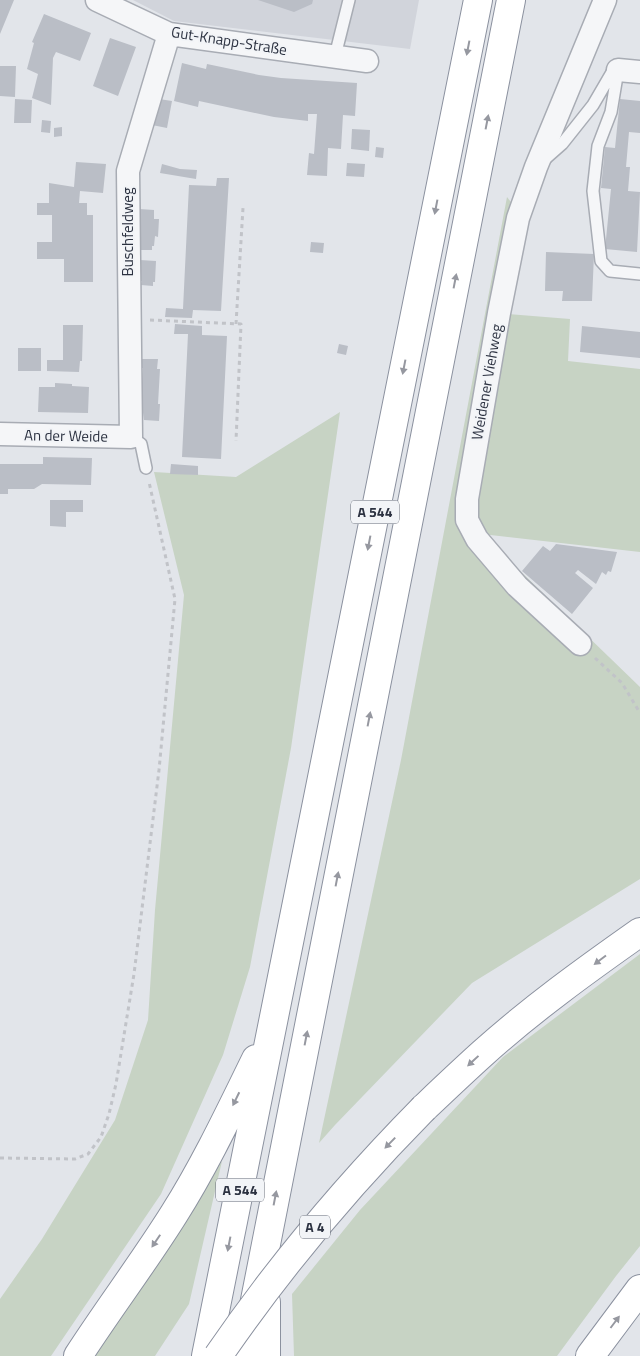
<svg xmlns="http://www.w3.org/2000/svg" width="640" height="1356" viewBox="0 0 640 1356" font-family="'Titillium Web',sans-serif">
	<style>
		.built { fill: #d1d4db }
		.green { fill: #c7d3c4 }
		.building { fill: #babec6 }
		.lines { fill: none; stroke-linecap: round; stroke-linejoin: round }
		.lane-casing { stroke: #a8acb4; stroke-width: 14 }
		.street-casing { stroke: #a8acb4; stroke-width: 25 }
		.highway-casing { stroke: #8b919f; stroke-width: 30 }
		.path { stroke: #c1c3c8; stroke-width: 3; stroke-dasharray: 4 4; stroke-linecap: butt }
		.lane { stroke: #f5f6f8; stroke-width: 11 }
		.street { stroke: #f5f6f8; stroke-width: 22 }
		.highway { stroke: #fff; stroke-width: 28 }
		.highway-bridge-casing { stroke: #8b919f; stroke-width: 30; stroke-linecap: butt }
		.highway-bridge { stroke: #fff; stroke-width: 28 }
		.oneway { fill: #9698a0 }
		.labels { text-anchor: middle; stroke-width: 4; stroke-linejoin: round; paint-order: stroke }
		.shield { fill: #f2f4f7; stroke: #676c78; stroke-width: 1 }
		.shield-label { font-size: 14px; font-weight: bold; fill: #2c3241 }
		.street-label { font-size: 15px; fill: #2c3241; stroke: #f2f4f7 }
	</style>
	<rect width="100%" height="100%" fill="#e2e5ea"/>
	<path class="built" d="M133,0H419L410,49L174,21Z"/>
	<path class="green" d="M507,197L523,218L507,314L570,319L568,361L640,369V552L482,534L640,687V879L472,983L335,1125L319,1143L401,760Z
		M340,412L291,748L250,967L223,1055L161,1194L51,1356H0V1299L42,1239L115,1120L148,1020L155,910L184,595L154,472L236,477Z
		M640,954V1246L616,1276L557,1356H294L292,1294L360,1210L503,1057Z
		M222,1161L189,1304L155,1356H93Z"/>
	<path class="building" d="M0,0H14L0,34Z
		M258,0H313L312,4L294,12Z
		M44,14L91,33L80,61L56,52L53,58L51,105L32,98L38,74L27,69L34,43L32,42Z
		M110,38L136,47L118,96L93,86Z
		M182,63L206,69L207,64L259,75L281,78L357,83L355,116L343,115L341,149L328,148L327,176L307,175L309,153L314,154L317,114H308V121L274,117L199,101L198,107L174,101Z
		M0,66H16L15,97L0,96Z
		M15,99L32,100L31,123H14Z
		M159,99L172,101L167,128L152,125Z
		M620,99L640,101V133L629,132L626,167H630L628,191L640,192L637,252L605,249L611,189L601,188L605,147L615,148Z
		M42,120L51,121L50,133L41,132Z
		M62,127V136L54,137V128Z
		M352,129L370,130L369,151L351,149Z
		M376,147L384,148L383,158L375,157Z
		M76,162L106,164L103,193L80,191L79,203H87V215H93V282H64V259H37V242H52V215H37V203H49V183L74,187Z
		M347,163L365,164L364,177L346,176Z
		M162,164L180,169L197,170L196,179L160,173Z
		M217,178H229L221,311L193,310L192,318L165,317L166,308L183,309L189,185L216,186Z
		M139,209L154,210V219H159L158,237L155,236L154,246H152V250H140Z
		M311,242L324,243L323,253L310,252Z
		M546,252L594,254L592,301H562L563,291H545Z
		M140,260L156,261L155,282H153V286L141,285L142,281H139Z
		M175,324L202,326V335L227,336L221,459L182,457L188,334H174Z
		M63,325H83L82,361H80L79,372L47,371V360H63Z
		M582,326L640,332V358L580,352Z
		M339,344L348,346L346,355L337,353Z
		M18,348H41V371H18Z
		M142,359H158L157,369H160L158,404H160L159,421L144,420L141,398L143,368H141Z
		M55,383L72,384V386L89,387L88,413L38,412L39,387H55Z
		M43,457L92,458L91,485L42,484L34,489H8V494H0V464H43Z
		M171,464L198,466V475L170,474Z
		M50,500H83V512H66V527L50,526Z
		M556,544L617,552L611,572L608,571L606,575L602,572L596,584L578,570L575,573L593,588L572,614L522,571L543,546L550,551Z"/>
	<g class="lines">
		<g class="lane-casing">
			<path id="lane" d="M335,56L349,0
				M545,159L562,144L593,105L614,69L618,70L611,112L598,146L593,191L601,261L610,271L640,274
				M131,437L141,444L146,468"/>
		</g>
		<g class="street-casing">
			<path id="street" d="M97,0L169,34L367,61
				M618,70L640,72
				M0,434L131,437L128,171L169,34
				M580,644L517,586L477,539L467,520V499L499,313L518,218L536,167L605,0"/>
		</g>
		<g class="highway-casing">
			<path id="highway" d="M424,1108C443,1090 463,1071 483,1053C532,1009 586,970 640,932
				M266,1302V1356
				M78,1356C109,1308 144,1262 174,1214C205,1165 230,1112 256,1059
				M206,1356L478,0
				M244,1356L511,0
				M590,1356L640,1289"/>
		</g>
		<path class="path" d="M150,320L241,324L236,441
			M236,324L243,208
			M595,658L622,683L640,713
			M0,1158L75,1159L88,1154L101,1137L109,1114L116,1084L134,974L159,770L175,599L149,482"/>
		<use href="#lane" class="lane"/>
		<use href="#street" class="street"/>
		<use href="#highway" class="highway"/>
		<g class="highway-bridge-casing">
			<path id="highway-bridge" d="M218,1356C279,1267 348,1185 424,1108"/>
		</g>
		<use href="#highway-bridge" class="highway-bridge"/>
	</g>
	<defs><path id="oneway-solid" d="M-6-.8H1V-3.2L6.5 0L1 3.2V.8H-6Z" transform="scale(1.25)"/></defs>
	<g class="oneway">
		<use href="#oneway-solid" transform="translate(468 48) rotate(101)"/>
		<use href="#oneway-solid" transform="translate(487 122) rotate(-79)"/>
		<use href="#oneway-solid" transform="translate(436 207) rotate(101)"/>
		<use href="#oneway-solid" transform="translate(455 281) rotate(-79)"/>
		<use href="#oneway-solid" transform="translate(404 367) rotate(101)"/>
		<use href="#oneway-solid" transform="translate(369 543) rotate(101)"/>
		<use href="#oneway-solid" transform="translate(369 719) rotate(-79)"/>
		<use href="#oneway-solid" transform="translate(337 879) rotate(-79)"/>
		<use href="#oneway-solid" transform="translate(600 960) rotate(143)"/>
		<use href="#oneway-solid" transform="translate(306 1038) rotate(-79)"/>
		<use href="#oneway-solid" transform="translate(473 1061) rotate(137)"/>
		<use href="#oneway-solid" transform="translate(236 1099) rotate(116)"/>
		<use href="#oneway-solid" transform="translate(390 1143) rotate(134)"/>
		<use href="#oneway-solid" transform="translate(275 1198) rotate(-79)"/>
		<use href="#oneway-solid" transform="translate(156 1241) rotate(124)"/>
		<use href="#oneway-solid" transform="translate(229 1244) rotate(101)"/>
		<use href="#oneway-solid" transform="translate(615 1322) rotate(-53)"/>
	</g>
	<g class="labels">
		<g class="shield">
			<rect x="351" y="500.5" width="48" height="23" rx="4"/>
			<rect x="216" y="1178.5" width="48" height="23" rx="4"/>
			<rect x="300" y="1215.5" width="30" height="23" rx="4"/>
		</g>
		<g class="shield-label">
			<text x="375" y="517">A 544</text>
			<text x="240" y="1195">A 544</text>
			<text x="315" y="1232">A 4</text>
		</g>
		<g class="street-label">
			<text transform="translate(229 41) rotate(9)" y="5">Gut-Knapp-Straße</text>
			<text transform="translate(128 232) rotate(-90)" y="5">Buschfeldweg</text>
			<text transform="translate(487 382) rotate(-80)" y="5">Weidener Viehweg</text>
			<text transform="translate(66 436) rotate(1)" y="5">An der Weide</text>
		</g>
	</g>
</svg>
